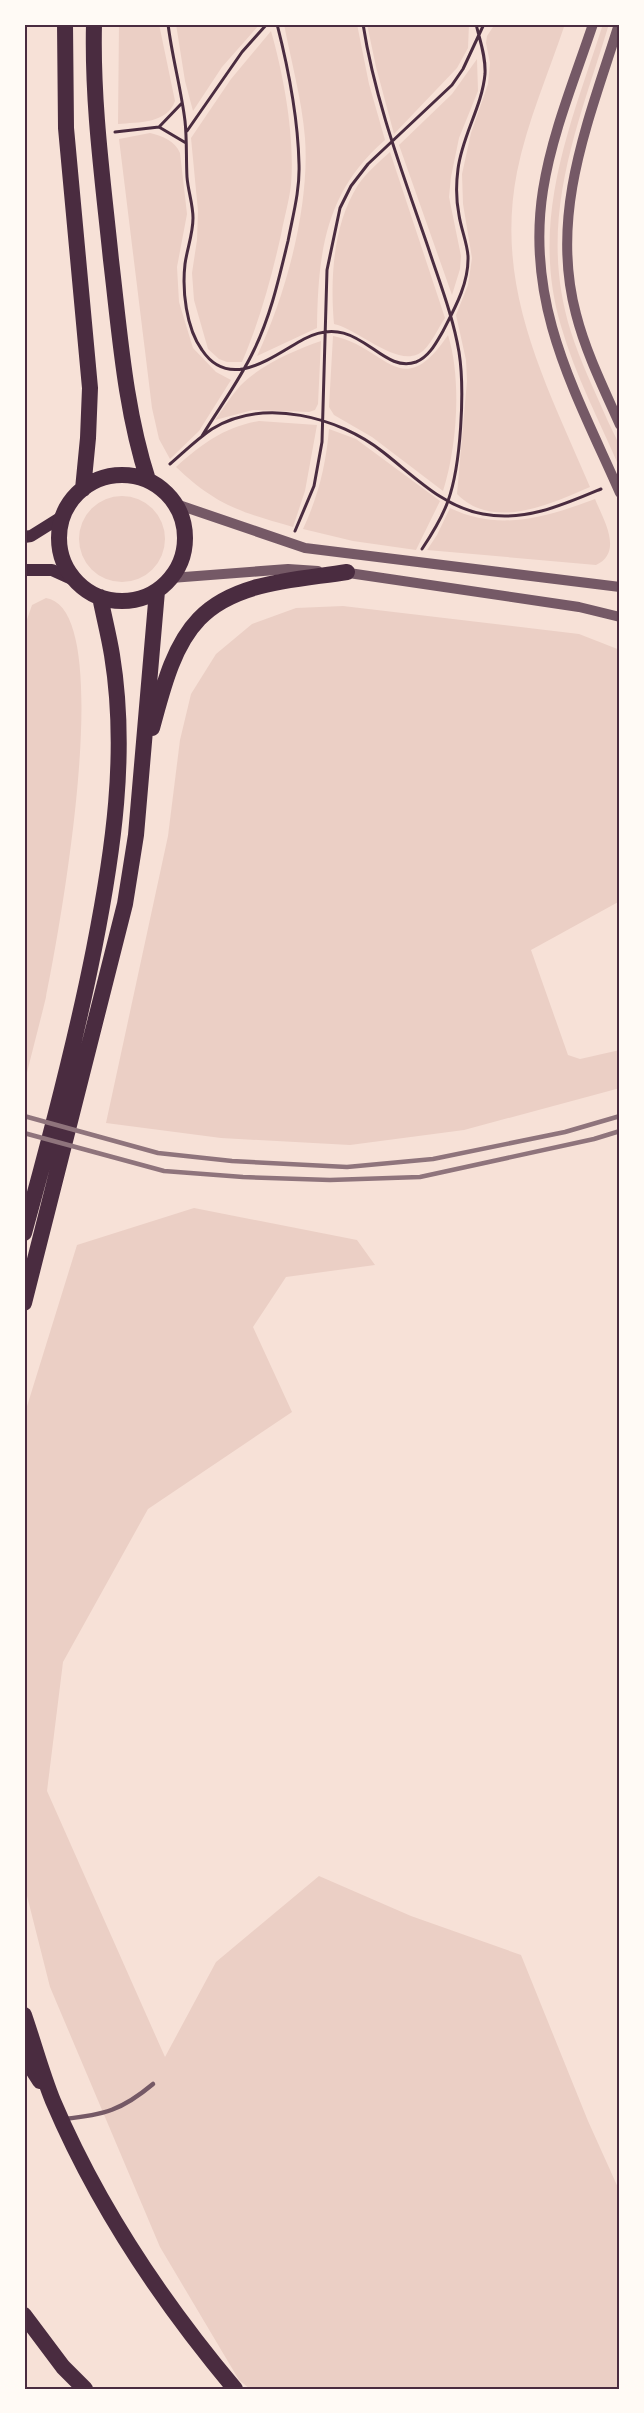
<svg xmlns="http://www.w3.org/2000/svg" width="644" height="2413" viewBox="0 0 644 2413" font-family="Manrope,sans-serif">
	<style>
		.green { fill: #ebcfc5 }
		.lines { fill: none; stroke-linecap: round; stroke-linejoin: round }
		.path { stroke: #4a2c40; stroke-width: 3 }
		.service { stroke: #755966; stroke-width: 4.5 }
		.tertiary { stroke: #755966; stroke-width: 10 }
		.secondary { stroke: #4a2c40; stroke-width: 12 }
		.trunk { stroke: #4a2c40; stroke-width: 16 }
		.rail { stroke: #8f747c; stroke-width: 4.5 }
		.neatline { fill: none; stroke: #4a2c40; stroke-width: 2 }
	</style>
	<rect width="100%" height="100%" fill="#f7e1d7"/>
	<path class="green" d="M119,24H159L175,101C167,124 138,122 118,124Z
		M176,24H260L222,67L193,111L185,81Z
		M284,24H357L369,84L385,140C325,192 318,253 317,328L257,356C286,295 310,206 305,138C302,100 291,61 284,24Z
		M367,24H469L468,48L457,68L394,134L376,67Z
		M495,24H565C549,72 527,122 517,172C494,289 546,383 590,487C551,504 493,531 457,494L467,381L466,360L456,315L468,285L472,258L463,204L462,174L471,133L488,84L490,63L486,43L487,36Z
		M603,24H609C577,129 536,221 571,332C580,361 594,389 606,417C610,427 618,439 620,450C621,456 620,463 620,469C600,422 575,375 561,326C529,219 571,124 603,24Z
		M271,31C284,76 295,138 291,185C289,202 284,218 281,235C271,279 260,320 242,362H227L219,359L208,349L194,300L192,273L197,240L198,211L191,138L231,79Z
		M477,59L478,91L459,138L451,177L449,197L461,256L460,269L452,295L399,145L452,94Z
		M150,133C163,136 175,141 180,153L187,214L177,267L179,302L193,348L216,372L231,380L199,431L170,459L159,439L152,408L119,139Z
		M390,152L445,318C438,328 433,341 424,350C401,372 359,329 334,324C330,279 333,224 358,185C367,172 379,162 390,152Z
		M448,335C462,380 457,447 443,491L372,437L334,415L329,407L333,336C386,346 401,405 448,335Z
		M321,341L318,404L315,410L309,412L253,410L215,420C223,409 231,396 240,386C260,365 295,350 321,341Z
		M259,421L317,425L305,491L293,527C240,512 216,505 176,467C202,444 224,427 259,421Z
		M329,429L356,439L440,501L416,550L353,541L303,529C318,497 326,465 329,429Z
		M79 539a43 43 0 1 1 86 0a43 43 0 1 1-86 0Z
		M595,499C603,519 624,552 596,565L427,550L437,535L450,508C499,532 547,517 595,499Z
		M46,598C120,609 57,943 46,997C39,1026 31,1056 24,1085V628L32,605Z
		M343,606L579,634L620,650V901L531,950L568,1055L580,1059L620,1050V1088L464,1130L350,1145L221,1138L106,1123L168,836L180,740L191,694L216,654L252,624L296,608Z
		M194,1208L357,1240L375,1265L286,1277L253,1327L292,1412L148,1509L63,1662L47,1791L165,2057L216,1962L319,1876L411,1916L521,1955L588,2121L620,2192V2389H250L239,2380L160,2247L50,1987L24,1884V1416L77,1245Z"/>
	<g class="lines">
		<path class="path" d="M168,24C172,57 181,88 185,121C187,139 186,158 187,177C188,191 193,204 193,218C193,234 187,249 185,264C182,290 186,328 202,350C230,392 273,356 304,339C359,310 379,375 416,362C429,357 436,343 443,331C455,308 469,283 468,256C467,242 461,229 459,215C456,200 456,184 458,169C462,136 482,107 485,74C486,57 480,41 476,24
			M363,24C375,101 403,174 428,247C439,281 453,316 459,352C465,390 461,465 448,501C442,518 432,534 422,549
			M159,127L182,103
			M187,131L242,52L267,24
			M115,132L159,127L186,143
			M202,436C219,408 240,380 254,350C271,315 279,278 288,241C293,215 300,190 299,164C298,119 288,67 277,24
			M170,464C184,452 197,439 212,429C264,397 339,417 383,452C414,476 443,507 483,514C525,522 563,505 601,489
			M295,531L314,486L322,442L327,270L340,208L351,186L368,164L452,85L463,69L484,24"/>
		<path class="service" d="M64,2119C104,2115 122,2110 153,2084"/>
		<path class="tertiary" d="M593,24C575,78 552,133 543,190C525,305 575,391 620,493
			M619,24C589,120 549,213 576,314C586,353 604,389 620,425
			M176,504L305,548L620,587
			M342,572L579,607L620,617
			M171,578L288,569L318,571"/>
		<path class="secondary" d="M24,537L31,536L63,516
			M24,570H52L74,580"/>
		<path class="trunk" d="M65,24L66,128L90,388L88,438L83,489
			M94,24C92,103 103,181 111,260C120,335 125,409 148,480
			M59 538a63 63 0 1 1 126 0a63 63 0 1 1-126 0Z
			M152,728C162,692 172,647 199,619C235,581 298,580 347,572
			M24,1233C50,1139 75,1045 94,949C113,853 128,753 112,655C109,636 104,617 100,597
			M24,1303L125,904L136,835L157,591
			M24,2015C34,2044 42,2074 53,2101C98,2207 162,2302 235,2389
			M24,2056L40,2081
			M24,2315L63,2367L85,2389"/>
		<path class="rail" d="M24,1116L158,1153L232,1161L347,1167L433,1159L565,1132L620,1116
			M24,1133L164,1171L243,1177L330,1180L420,1177L594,1139L620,1131"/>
	</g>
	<rect width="644" height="2413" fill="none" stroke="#fffaf5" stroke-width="51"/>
	<rect x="26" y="26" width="592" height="2362" class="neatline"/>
</svg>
